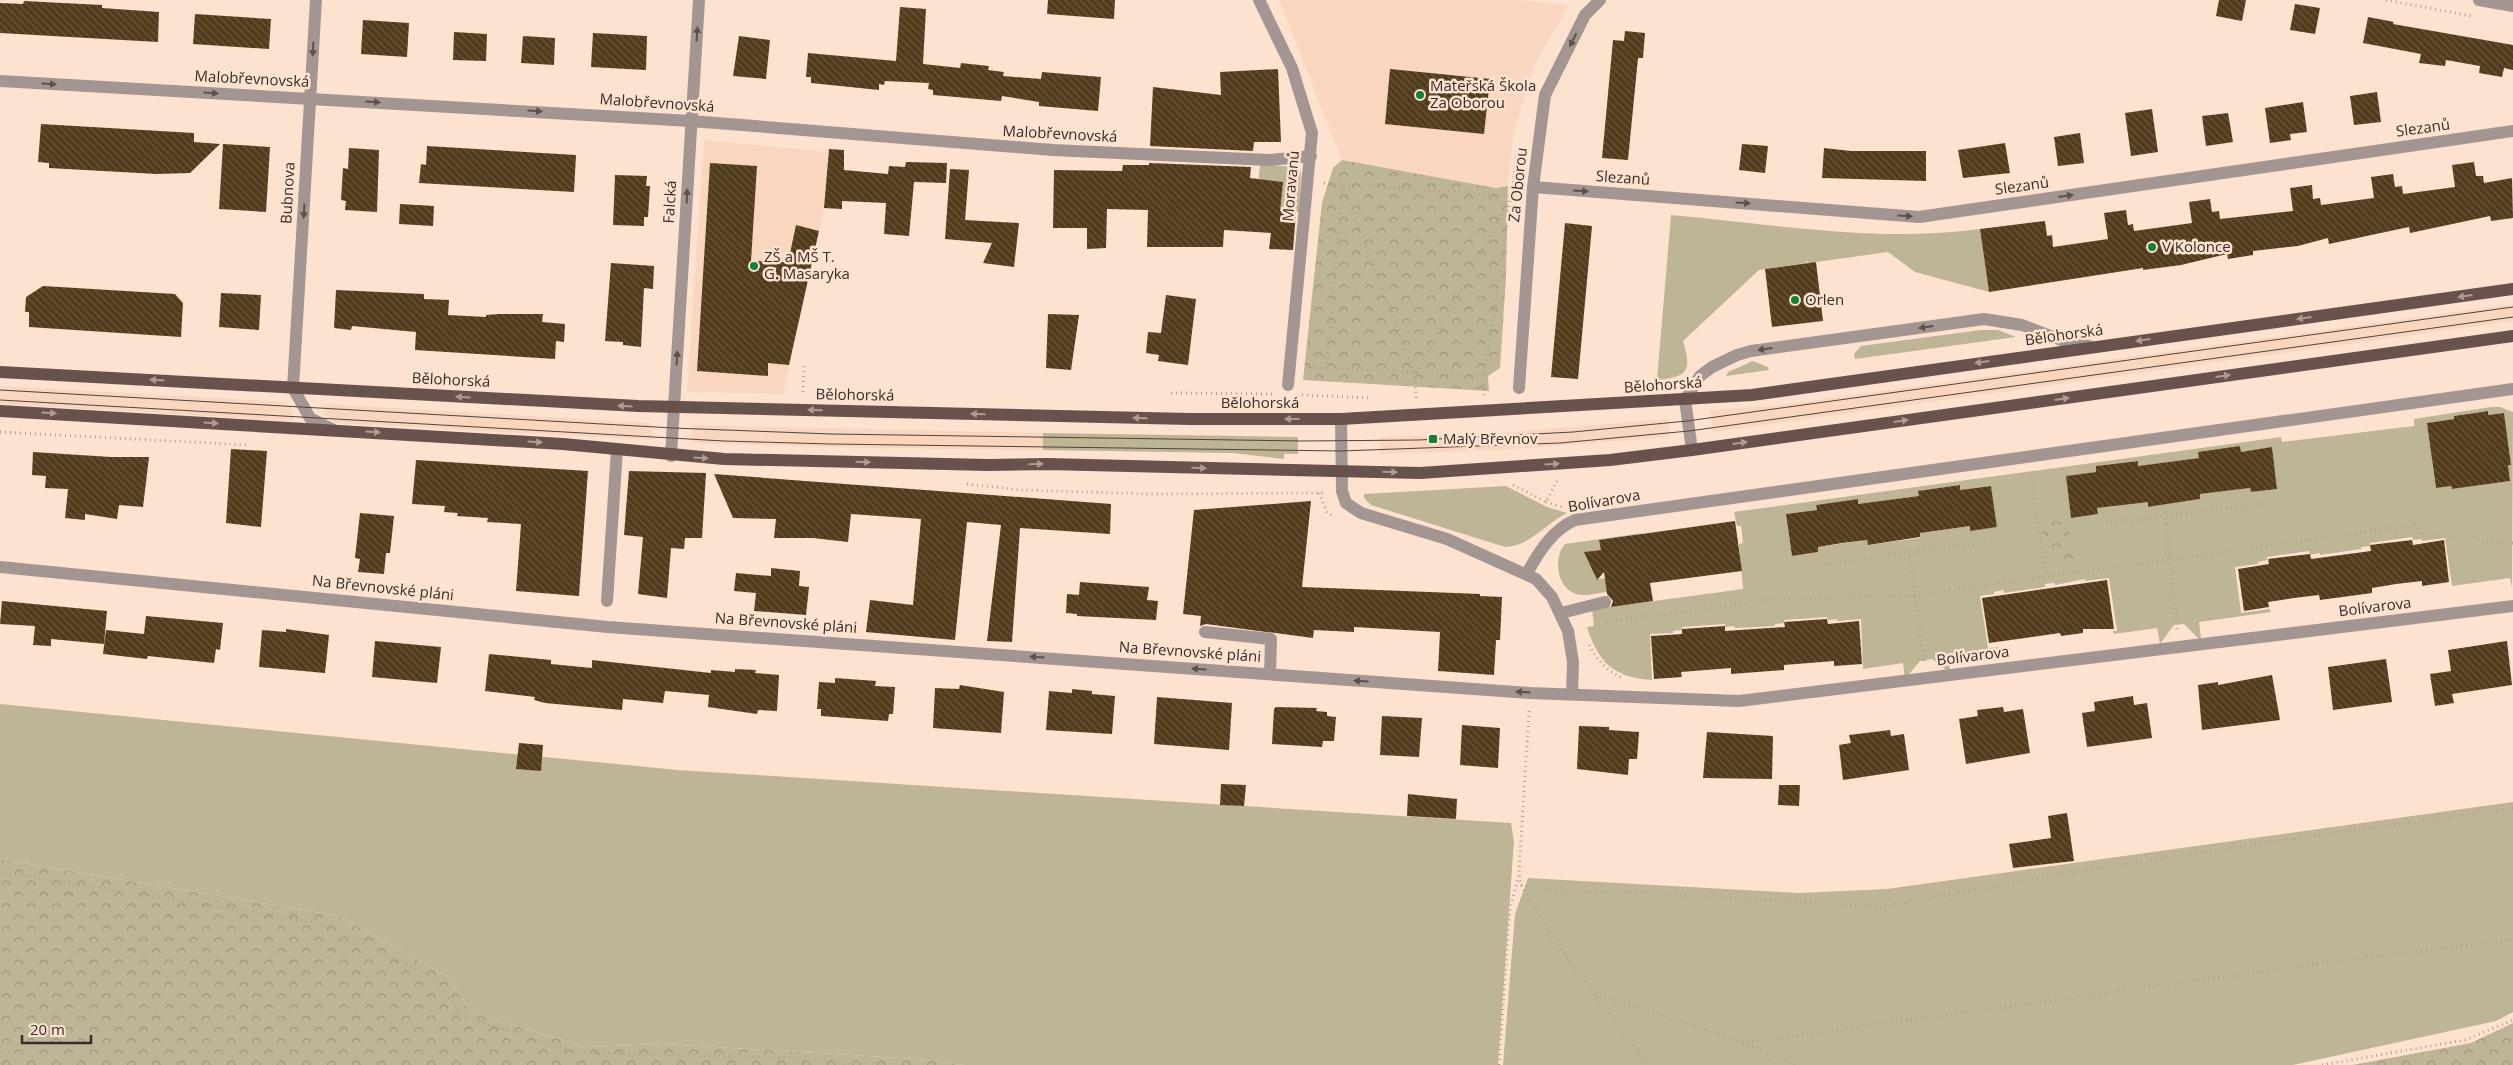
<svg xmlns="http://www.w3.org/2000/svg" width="2513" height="1065" viewBox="0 0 2513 1065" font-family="'Open Sans',sans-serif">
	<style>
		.built { fill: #f8d6c0 }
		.green { fill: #beb597; fill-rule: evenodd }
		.forest { fill: url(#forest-crowns) }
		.building { fill: url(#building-back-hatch) }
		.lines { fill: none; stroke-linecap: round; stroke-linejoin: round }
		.path { stroke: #b49f92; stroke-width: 3; stroke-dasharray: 1 4; stroke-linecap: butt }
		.minor { stroke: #a39591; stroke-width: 12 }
		.major { stroke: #69524b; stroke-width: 12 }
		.tram { stroke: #52443d; stroke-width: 1 }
		.oneway { fill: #5d514c }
		.oneway2 { fill: #b39a8e }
		.poi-dot { fill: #10823a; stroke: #fde2d0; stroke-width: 2 }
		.labels { text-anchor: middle; stroke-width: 5; stroke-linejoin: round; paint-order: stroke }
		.street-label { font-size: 15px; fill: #382d27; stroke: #fde2d0 }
		.poi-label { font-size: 15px; fill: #382d27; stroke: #fde2d0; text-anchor: start }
	</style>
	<defs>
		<pattern id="forest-crowns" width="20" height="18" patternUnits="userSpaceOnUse" patternTransform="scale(1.25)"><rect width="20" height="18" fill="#beb597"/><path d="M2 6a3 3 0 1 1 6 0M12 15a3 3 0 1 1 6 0" fill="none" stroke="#9b947b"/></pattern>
		<pattern id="building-back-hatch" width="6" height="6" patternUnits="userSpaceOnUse" patternTransform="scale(1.25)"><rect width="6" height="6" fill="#523b1c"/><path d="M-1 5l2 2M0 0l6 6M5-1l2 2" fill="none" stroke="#69563c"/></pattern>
	</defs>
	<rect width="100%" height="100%" fill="#fde2d0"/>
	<path class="built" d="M1279,0H1520L1569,5L1538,58L1528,84L1513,136L1508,186L1496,188L1342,160Z
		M704,140L828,152L824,208L783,394L687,392Z
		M2513,304V321L1713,432L1710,410L1772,406Z
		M0,386L286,402L294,412L293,421L0,404Z
		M324,404L652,423V440L334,423L323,413Z
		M1668,419L1670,437L1500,450L1380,454V437L1497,433Z
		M692,425L1043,433V450L865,448L692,443Z"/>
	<path class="green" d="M1260,164L1293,167L1301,172L1299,212L1256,210Z
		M1671,215C1773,224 1878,243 1980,229L1989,292L1915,272L1888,252L1809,263L1806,261V263L1759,270L1683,341C1692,371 1688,377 1657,380Z
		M1981,330H1998L2016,337L1855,359L1854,354L1861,346Z
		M1753,361L1768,367L1769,370L1726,376L1728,372Z
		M2491,407H2500L2513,412L2512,588L2510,578L2452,586L2445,538L2422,541V539L2413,540L2412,537L2370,543V546L2361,547V549L2320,555V553L2310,555L2309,551L2267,557V560L2258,562V564L2235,567L2241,613L2270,609L2271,612L2199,622L2201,638L2199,639L2184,624L2174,625L2160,644L2157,628L2114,634L2113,631H2117L2109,578L2085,581V579L2055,585L2054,583L2045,584V587L2004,593L2003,590L1994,592V594L1980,596L1988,648L2002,647V649L1949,657L1950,673L1932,659L1920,661L1905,679L1903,663L1863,669L1861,619L1837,621V619L1828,620L1827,617L1784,620V623L1775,624V626L1735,628L1734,626L1725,627V624L1682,627V630L1673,631V633L1650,634L1652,680C1614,678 1598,662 1587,627L1594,626L1592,610L1608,595L1610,607L1743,589L1739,544L1743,543L1741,526H1737L1734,512L2281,437L2282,442L2414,426V419ZM2487,411L2488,415L2504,413L2511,465H2508L2510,481L2452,489L2451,486L2436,488L2432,461H2435L2434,450L2430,449L2434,448L2432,436H2428L2432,435L2430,424L2427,423L2454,419V416ZM2240,446L2241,452L2272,448L2277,489L2251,492L2250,488L2200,494V499L2149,507L2148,501L2097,508L2098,514L2071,517L2066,476L2096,472V466L2137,461L2138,466L2199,458ZM1960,485V490L1991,486L1997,527L1970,530V526L1920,533V538L1868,545L1867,540L1817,547L1818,552L1792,556L1786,514L1817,510L1816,505L1857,499L1858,504L1919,496V491Z
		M1043,433L1298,437V454H1284V459L1232,453L1043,450Z
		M1506,486L1547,507L1567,513C1545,524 1529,547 1505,547L1371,505L1364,498V494Z
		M1643,533L1601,550L1585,552L1596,579L1605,578L1607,592C1597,593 1585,597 1576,594C1556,588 1553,557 1565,544Z
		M0,704L678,770L1511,823L1514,841L1498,1065H964L918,1059L663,1044L585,1047L470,1012L448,977L339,916L0,859Z
		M2513,802V1012L2496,1021L2293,1065H1503L1515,914L1528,878L1799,893L1887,889Z"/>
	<path class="forest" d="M1342,160L1496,188L1508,186L1506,277L1500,368L1488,376L1489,391L1303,380L1322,203L1333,168Z
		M2067,520L2074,560L2049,562L2041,523Z
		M0,859L339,916L448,977L470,1012L585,1047L663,1044L918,1059L964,1065H0Z
		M2513,1023V1065H2352L2471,1043Z"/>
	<path class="building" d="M1048,0H1115L1114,19L1047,14Z
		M2219,0H2246L2242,21L2216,16Z
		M24,1L102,5V8L159,12L158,42L0,33V3L23,4Z
		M2295,4L2320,8L2315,34L2290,30Z
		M900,7L926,9L923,64L960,68L961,63L989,66L988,70L1004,72L1003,76L1041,79L1042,72L1101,77L1098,111L1039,106V102L1002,96L1001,101L933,95V90L928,89L929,83L885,81L884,85L879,84V90L811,83V77H806L808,53L896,61Z
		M195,14L271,19L269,49L193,44Z
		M2368,17L2394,22L2393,24L2513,45V70L2504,68L2502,77L2479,73L2480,66L2446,60L2445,66L2419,63L2421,54L2363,43Z
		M363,20L409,23L407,57L361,54Z
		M1625,31L1645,33L1643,58H1638L1628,160L1602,158L1613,40L1624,41Z
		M454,32L487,34L486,61L453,60Z
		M593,33L647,36L646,70L591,67Z
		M523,36L555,38L554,65L521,63Z
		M739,36L770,40L766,79L733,76Z
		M1278,69L1281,142H1254L1253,151L1150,146L1153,87L1221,95L1220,72Z
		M1390,69L1490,79L1484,134L1385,124Z
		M2377,92L2381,122L2354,125L2350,96Z
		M2303,102L2307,132L2290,134L2291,140L2270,143L2265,108Z
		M2152,109L2158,152L2131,156L2125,113Z
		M2228,113L2233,142L2206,146L2202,116Z
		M41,124L194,133V142L220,144L190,173L157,174L49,168V163L38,162Z
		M2080,133L2084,163L2058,166L2054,137Z
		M2005,143L2010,173L1963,178L1958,150Z
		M223,144L270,147L266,212L219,209Z
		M1742,144L1768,146L1765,173L1739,170Z
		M427,146L576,155L574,192L419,183L421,164L426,165Z
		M349,148L379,150L377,212L345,210L346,201L341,200L343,168L348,169Z
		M1824,148L1851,151H1926V181L1822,178Z
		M829,149L844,150V170L888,174L889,166L905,167L906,162L947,163L946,183L914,182L909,236L884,234L886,203L842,201V209L824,208Z
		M2474,162L2476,176H2483L2484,183L2512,178L2513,218L2491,221L2490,216L2410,233L2409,227L2329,244L2328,238L2298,246L2253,251V255L2228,259L2227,254L2181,265L2143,270V268L1989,292L1980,229L2045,221L2047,236L2052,235L2053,247L2108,239L2104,213L2126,210L2128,225L2133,224L2134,231L2192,223L2189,202L2210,199L2212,212L2219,211L2220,219L2293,211L2290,188L2312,185L2313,199L2320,198L2321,205L2374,198L2371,177L2393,174L2395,187L2402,186L2403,194L2455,187L2452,165Z
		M710,163L757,166L751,261L784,262L785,258H789L796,225L819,231L789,365L768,363V376L697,371Z
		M1149,163L1251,167L1250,178L1283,182L1280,211L1296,212L1293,250L1269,249L1271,233L1224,230L1223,247H1147L1148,210L1107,209L1106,248L1087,249V228H1053L1054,170L1122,171L1123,165H1149Z
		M950,169L969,170L965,220L1019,223L1014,267L983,263L992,243L945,239Z
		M615,175L647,176L646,186H650L648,217H644V226L613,225Z
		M400,204L434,206L433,226L399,224Z
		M1565,223L1592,226L1578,379L1551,377Z
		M1816,262L1823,321L1772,327L1765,269Z
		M611,263L654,266L653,289L644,288L641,347L623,345V342L605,341Z
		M43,286L175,294L183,303L181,337L29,327V312H25L26,297Z
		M336,290L424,294V299L449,300L448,315L486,317V315L499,314H543L542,322L565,324L564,342L556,341L555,359L415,350L416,332L352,326L351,330L334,328Z
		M221,293L261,295L259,330L219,327Z
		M1166,295L1196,299L1188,365L1158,361L1159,355L1146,353L1148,332L1161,333Z
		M1048,314L1079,315L1071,370L1046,368Z
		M2488,411V415L2504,413L2511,465H2508L2510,481L2452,489L2451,486L2436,488L2427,423L2454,419V416Z
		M2240,446L2241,452L2272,447L2277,489L2251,492L2250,488L2200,494V499L2148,507V502L2097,508L2098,514L2071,518L2066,476L2096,472V466L2138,461V466L2199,458L2198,452Z
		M231,449L267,451L261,527L226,523Z
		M33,452L111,457H149L143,507L119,505L117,519L85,514V520L65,518L68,489L45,488L46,476L32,475Z
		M416,460L588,471L579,596L516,591L521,524L487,522L488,518L457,516L458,513L444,512L445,506L412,504Z
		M629,471L706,473L702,538H685L684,549L671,548L667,598L638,594L643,537L624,535Z
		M714,474L1111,504L1110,534L1020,528L1012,642L987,641L1001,525L967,522L955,640L866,632L870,600L913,605L921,519L851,514L848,542L813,538H774L776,519L733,518Z
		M1960,485V490L1991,486L1997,527L1970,531V526L1920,533V537L1868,545L1867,540L1842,543L1818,547V552L1792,556L1786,514L1817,510L1816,505L1858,499V504L1888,500L1919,496L1918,491Z
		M1311,501L1302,587L1480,594V596L1502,597L1500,640H1496L1494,675L1438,671L1440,632L1354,627V632L1314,630L1313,638L1206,624L1200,626L1201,616L1183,614L1194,510Z
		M360,513L394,516L390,553H386L384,574L358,572L360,559L355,558Z
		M1735,521L1742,571L1650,583L1653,601L1611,607L1613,601L1607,594L1604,572L1597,580L1584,552L1601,550L1599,540Z
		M2412,540L2413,545L2444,540L2449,582L2422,586V581L2396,584L2372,588V593L2320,600L2319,595L2294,598L2268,602L2269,607L2244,611L2238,569L2269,564L2268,559L2310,554L2311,559L2371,551L2370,545Z
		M771,568L800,571L799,586L809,587L806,615L754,611L756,593L734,591L736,573L771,576Z
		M2107,580L2114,629H2083V633L2061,636L2060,633L1989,643L1982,598Z
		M1080,582L1149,587L1147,600L1158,601L1156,620L1077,616V614L1066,613L1067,594L1079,595Z
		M2,601L107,611L104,644L51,639V646L33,645L35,626L0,624Z
		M146,616L223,623L220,650L216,649L214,663L148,656L147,659L103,654L106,630L144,634Z
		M1827,619L1828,624L1859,621L1862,664L1834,666V661L1784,665V670L1731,674V668L1681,672L1682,677L1654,679L1651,636L1682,634V629L1725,626V631L1785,627L1784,622Z
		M286,629L329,635L325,673L259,667L262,630L286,632Z
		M375,641L441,647L437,683L372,677Z
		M2507,641L2512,685L2452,694L2454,703L2435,706L2430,674L2451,671L2448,650Z
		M489,654L551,660V664L592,668V660L711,673V670L735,672V669L756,670L755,673L779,675L777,711L758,710L757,714L708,707L709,695L665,691L663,703L623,699L622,710L545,703L534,700L535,697L485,691Z
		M2386,659L2392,702L2333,710L2328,667Z
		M2272,675L2280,720L2202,730L2198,685L2218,682V685Z
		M835,678L876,681L875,686L895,687L893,714H889L888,721L821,716V709H817L819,682L835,683Z
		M960,685L1004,692L1001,733L933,728L935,688L959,689Z
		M1072,689L1092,691V694L1115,696L1112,734L1046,730L1049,691L1072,693Z
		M2133,696L2134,705L2147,703L2152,738L2087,747L2082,713L2095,711L2094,702Z
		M1157,697L1232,703L1229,750L1154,744Z
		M1276,707L1317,708L1316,711L1327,712V716L1336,717L1334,741H1323L1322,747L1272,744L1274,709Z
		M2003,707L2004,712L2023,709L2030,753L1966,764L1959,719L1978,716L1977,710Z
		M1382,716L1422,718L1419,757L1380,755Z
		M1462,725L1500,728L1498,768L1460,765Z
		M1579,726L1609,727V730L1639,732L1637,759H1629L1628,775L1577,769Z
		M1890,730L1891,736L1904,734L1909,770L1843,780L1839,745L1851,743L1849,735Z
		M1707,732L1773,736L1772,779L1703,778Z
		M519,743L543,745L541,771L516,769Z
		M1221,784L1246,785L1244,806L1220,805Z
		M1779,785H1800L1799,806L1778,805Z
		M1408,794L1457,799L1456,819L1407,816Z
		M2067,813L2074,861L2013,868L2009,844L2051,838L2048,816Z"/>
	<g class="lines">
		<path class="path" d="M2386,0L2471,16
			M1324,183L1512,196
			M1343,185L1415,374L1416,398
			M1307,367L1484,376
			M1326,368L1343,186
			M1416,373L1509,201
			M803,392L804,366
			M1171,393L1273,394
			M1302,395L1371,398
			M1484,395V376L1518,149
			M0,432L247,445
			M2030,473L2046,577
			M967,484L1021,490L1148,494L1324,493
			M1513,485L1546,502L1557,481
			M1319,493L1327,512L1334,517
			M1546,502L1561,507
			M2106,523L2165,516
			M1825,564L1909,552
			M1606,622L1770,600L1915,595L2416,525L2420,535L2470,536L2484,541L2513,543
			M2177,629L2165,516L2265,504
			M1589,645C1597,660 1608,672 1623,678
			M1924,661L1909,552L1985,543
			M1529,711L1519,872L1521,885L1553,939L1647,1065
			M0,872L318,923L433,977L464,1017L580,1053L781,1057L856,1065
			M1521,885L1554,891L1631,892L1881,907L2044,877L2271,842L2513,808
			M1595,995L1632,1004L1740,1042L1764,1040L2360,958L2513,940
			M1743,1043L1798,1065
			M0,1046L7,1065
			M1499,1065L1510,908L1519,875
			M2322,1065L2465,1040L2513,1020"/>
		<path class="minor" d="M316,0L293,388L310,418L332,429
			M1259,0L1292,68L1312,133L1288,385
			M2479,0L2513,6
			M0,81L691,121L1053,150L1269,160L1311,156
			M1533,187L1919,217L2513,131
			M1519,388L1533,187L1545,95L1585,15L1600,0
			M1341,419L1342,491L1346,503L1361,513L1447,539L1536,579L1552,597L1568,631L1573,662L1572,694
			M1692,450L1685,400L1700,376L1712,367L1737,355L1751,351L1984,319L2022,325L2069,343L2089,346
			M671,456L699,0
			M0,567L608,627L1530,693L1739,701L2513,606
			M1527,573C1539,552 1552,530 1575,520L2513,389
			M607,601L617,449
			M1561,613L1605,602
			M1205,632L1271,639L1270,674"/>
		<path class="major" d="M0,372L638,406L1189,419H1341L1752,395L2513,289
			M0,411L563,444L724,459L988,465L1047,464L1420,473L1610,460L1692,450L2513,336"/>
		<path class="tram" d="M0,390L673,428L831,434L1303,441L1419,440L1573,432L1687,421L2513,307
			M0,400L724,441L831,444L1341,451L1560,443L1689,431L2513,317"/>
	</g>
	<defs><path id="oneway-solid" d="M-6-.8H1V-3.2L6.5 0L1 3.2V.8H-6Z" transform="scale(1.25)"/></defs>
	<g class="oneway">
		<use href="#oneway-solid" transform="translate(697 34) rotate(-87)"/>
		<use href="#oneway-solid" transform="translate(1573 40) rotate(117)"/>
		<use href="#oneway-solid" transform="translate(313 49) rotate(93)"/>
		<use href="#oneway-solid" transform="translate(49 84) rotate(3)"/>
		<use href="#oneway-solid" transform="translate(211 93) rotate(3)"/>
		<use href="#oneway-solid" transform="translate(373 102) rotate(3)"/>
		<use href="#oneway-solid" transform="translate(535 111) rotate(3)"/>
		<use href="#oneway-solid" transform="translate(1581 191) rotate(4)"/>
		<use href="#oneway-solid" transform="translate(687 196) rotate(-87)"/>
		<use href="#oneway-solid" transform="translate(2066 196) rotate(-8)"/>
		<use href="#oneway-solid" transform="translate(1743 203) rotate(4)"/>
		<use href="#oneway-solid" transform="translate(304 211) rotate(93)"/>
		<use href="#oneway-solid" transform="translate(1905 216) rotate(4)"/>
		<use href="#oneway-solid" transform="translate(1926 327) rotate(172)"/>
		<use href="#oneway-solid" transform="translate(1765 349) rotate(172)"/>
		<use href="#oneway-solid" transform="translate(677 358) rotate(-87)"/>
		<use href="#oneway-solid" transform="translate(1037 657) rotate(-176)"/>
		<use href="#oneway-solid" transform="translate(1199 669) rotate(-176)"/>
		<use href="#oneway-solid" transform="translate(1361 681) rotate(-176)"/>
		<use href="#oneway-solid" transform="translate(1523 692) rotate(-176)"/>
	</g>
	<g class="oneway2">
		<use href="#oneway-solid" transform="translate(2465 296) rotate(172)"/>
		<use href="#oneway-solid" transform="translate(2304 318) rotate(172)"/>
		<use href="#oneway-solid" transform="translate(2143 340) rotate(172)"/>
		<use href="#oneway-solid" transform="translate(1982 362) rotate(172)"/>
		<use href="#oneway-solid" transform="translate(2223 376) rotate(-8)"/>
		<use href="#oneway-solid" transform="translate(157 380) rotate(-177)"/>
		<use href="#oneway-solid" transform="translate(463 397) rotate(-177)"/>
		<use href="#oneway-solid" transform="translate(2062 399) rotate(-8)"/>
		<use href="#oneway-solid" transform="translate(625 406) rotate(-177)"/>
		<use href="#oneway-solid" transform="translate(815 410) rotate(-179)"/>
		<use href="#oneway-solid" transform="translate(49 413) rotate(3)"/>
		<use href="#oneway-solid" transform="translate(978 414) rotate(-179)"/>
		<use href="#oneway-solid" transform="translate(1140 418) rotate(-179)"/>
		<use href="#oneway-solid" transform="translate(1292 419) rotate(-180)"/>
		<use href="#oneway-solid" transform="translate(1901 421) rotate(-8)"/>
		<use href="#oneway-solid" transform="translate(211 423) rotate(3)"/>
		<use href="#oneway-solid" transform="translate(373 432) rotate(3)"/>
		<use href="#oneway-solid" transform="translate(535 442) rotate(3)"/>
		<use href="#oneway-solid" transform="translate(1740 443) rotate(-8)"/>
		<use href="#oneway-solid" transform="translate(701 458) rotate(4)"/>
		<use href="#oneway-solid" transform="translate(863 462) rotate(1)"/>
		<use href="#oneway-solid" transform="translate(1036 464) rotate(-1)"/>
		<use href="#oneway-solid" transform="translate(1552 464) rotate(-4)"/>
		<use href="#oneway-solid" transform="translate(1199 468) rotate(1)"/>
		<use href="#oneway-solid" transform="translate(1390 472) rotate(2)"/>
	</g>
	<g class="poi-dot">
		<circle cx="1420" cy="95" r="5"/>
		<circle cx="2152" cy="247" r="5"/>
		<circle cx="754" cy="266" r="5"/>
		<circle cx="1795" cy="300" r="5"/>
		<rect x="1428" y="434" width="10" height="10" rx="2.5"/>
	</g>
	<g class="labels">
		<g class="street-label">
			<text transform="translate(252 79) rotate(3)" y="5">Malobřevnovská</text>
			<text transform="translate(657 103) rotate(4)" y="5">Malobřevnovská</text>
			<text transform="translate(2423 128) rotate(-8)" y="5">Slezanů</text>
			<text transform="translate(1060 134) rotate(3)" y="5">Malobřevnovská</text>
			<text transform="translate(1623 178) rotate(4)" y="5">Slezanů</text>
			<text transform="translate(1518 185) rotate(-84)" y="5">Za Oborou</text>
			<text transform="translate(1291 186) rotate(-85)" y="5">Moravanů</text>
			<text transform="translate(2022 186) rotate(-8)" y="5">Slezanů</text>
			<text transform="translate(288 193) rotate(-87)" y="5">Bubnova</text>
			<text transform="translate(670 202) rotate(-87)" y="5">Falcká</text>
			<text transform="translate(2064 335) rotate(-8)" y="5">Bělohorská</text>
			<text transform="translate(451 380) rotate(3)" y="5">Bělohorská</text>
			<text transform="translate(1663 385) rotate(-4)" y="5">Bělohorská</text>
			<text transform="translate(855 395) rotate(1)" y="5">Bělohorská</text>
			<text x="1260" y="408">Bělohorská</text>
			<text transform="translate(1604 501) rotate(-10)" y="5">Bolívarova</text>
			<text transform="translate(383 588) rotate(6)" y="5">Na Břevnovské pláni</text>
			<text transform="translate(2375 607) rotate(-7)" y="5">Bolívarova</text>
			<text transform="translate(786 623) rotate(4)" y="5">Na Břevnovské pláni</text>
			<text transform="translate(1190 652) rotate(4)" y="5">Na Břevnovské pláni</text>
			<text transform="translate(1973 656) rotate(-7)" y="5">Bolívarova</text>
		</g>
		<g class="poi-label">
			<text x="1430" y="91">Mateřská Škola<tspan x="1430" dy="17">Za Oborou</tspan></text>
			<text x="2162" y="252">V Kolonce</text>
			<text x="764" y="262">ZŠ a MŠ T.<tspan x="764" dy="17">G. Masaryka</tspan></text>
			<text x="1805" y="305">Orlen</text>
			<text x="1443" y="444">Malý Břevnov</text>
		</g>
	</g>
	<path d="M22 1035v8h69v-8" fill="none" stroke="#382d27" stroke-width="2.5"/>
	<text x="30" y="1035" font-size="15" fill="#382d27" stroke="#fde2d0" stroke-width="4" paint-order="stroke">20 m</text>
</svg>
